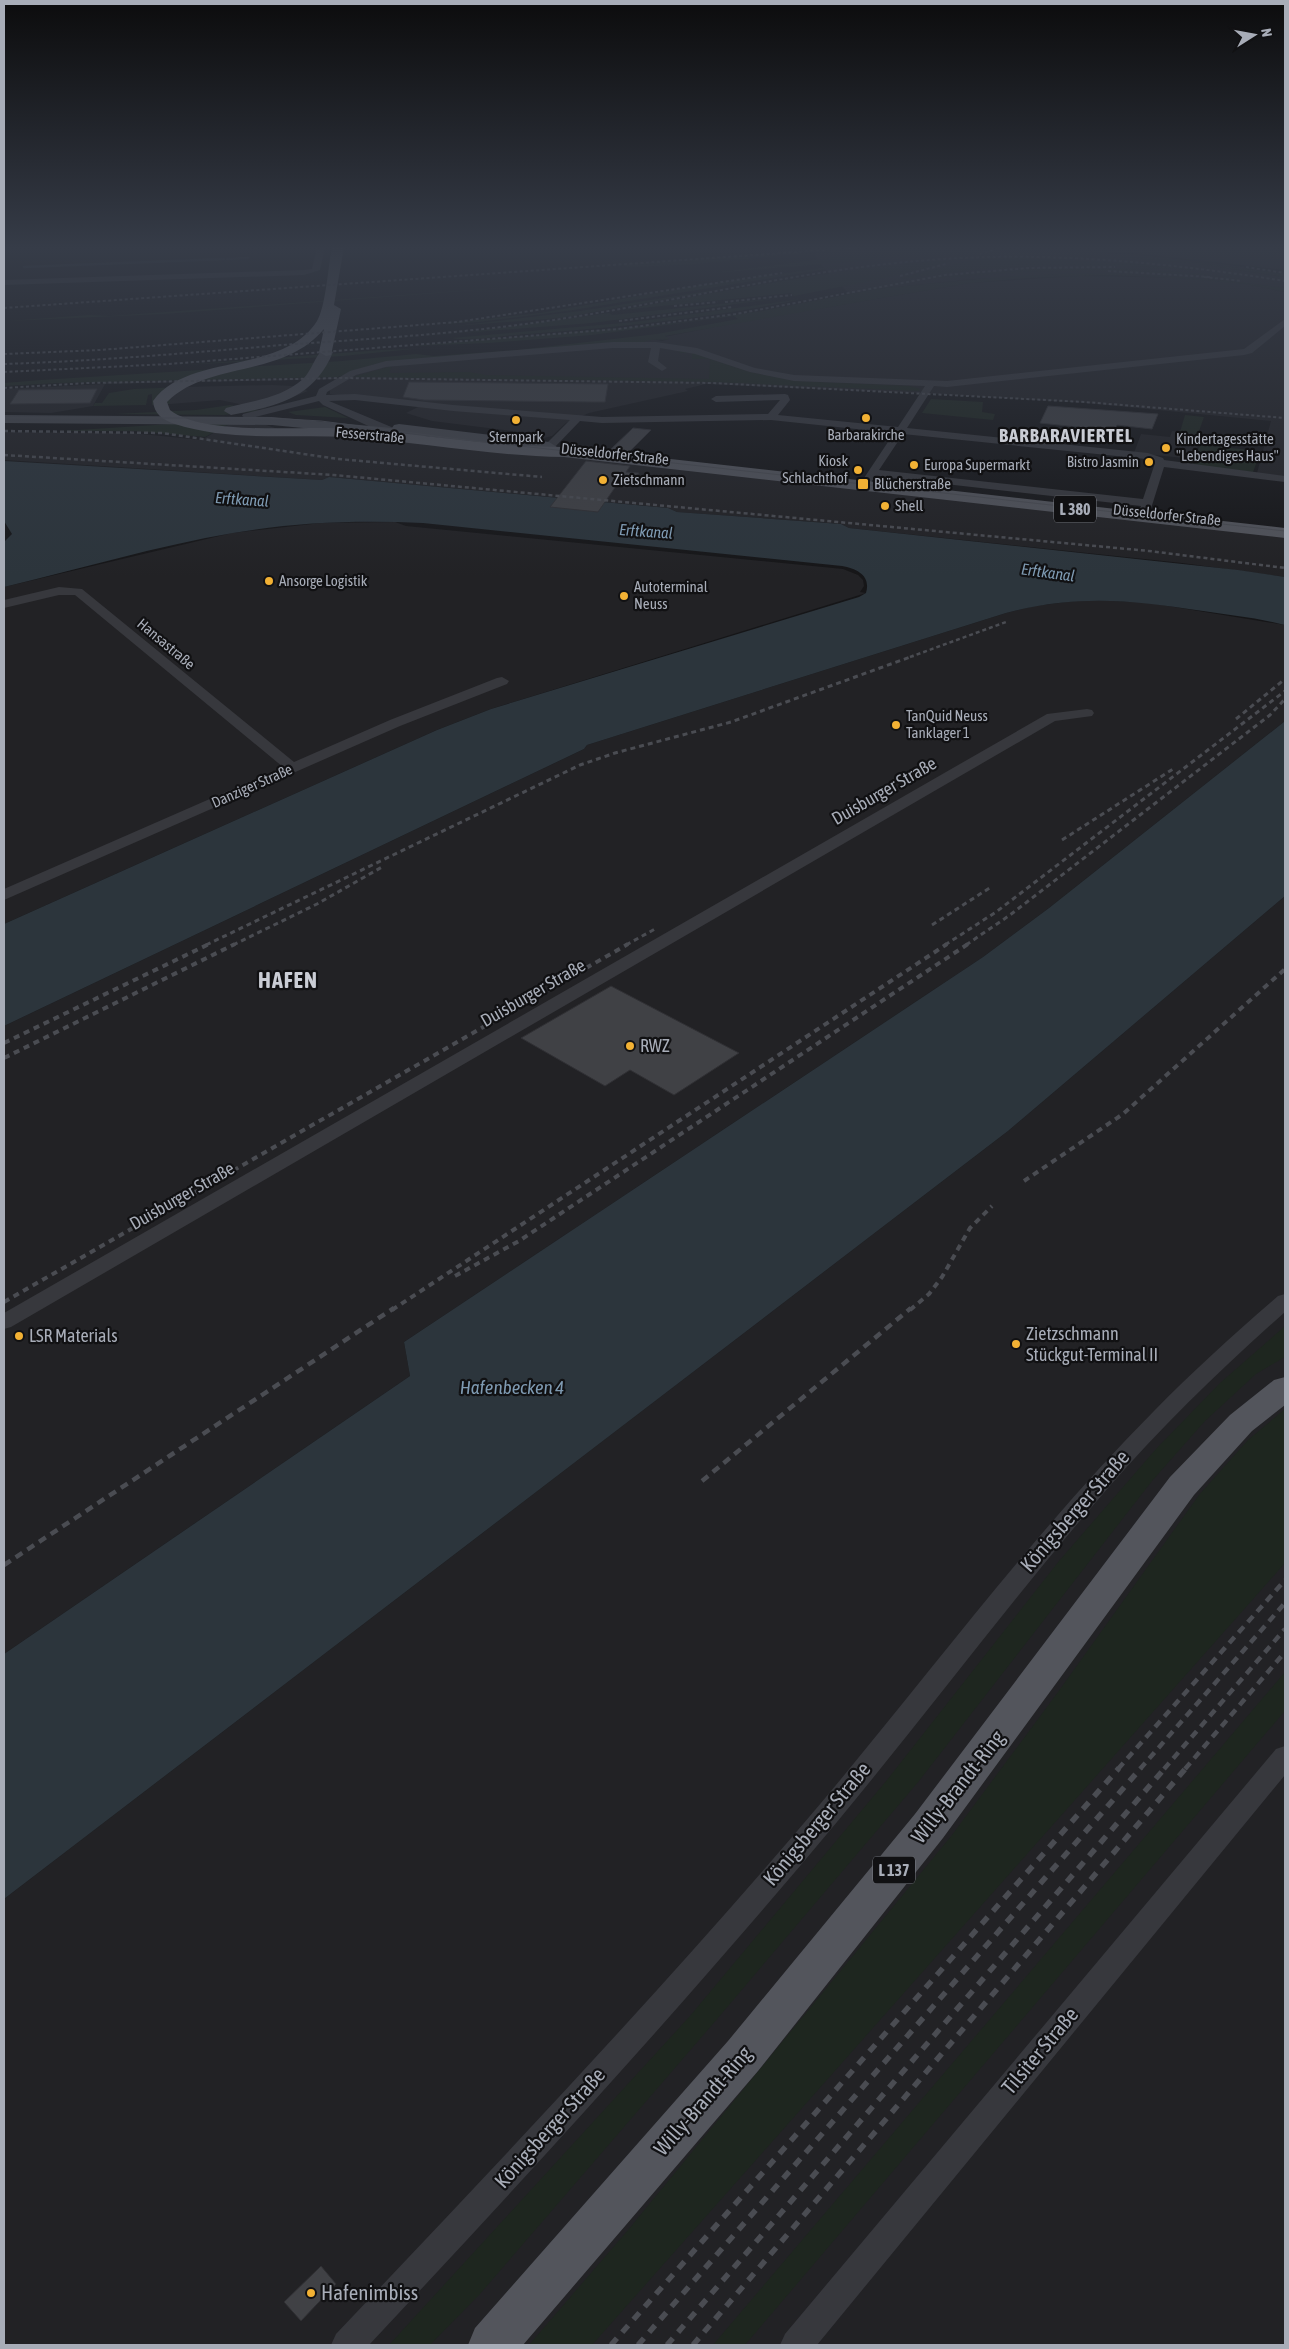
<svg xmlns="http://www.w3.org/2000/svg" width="1289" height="2349" viewBox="0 0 1289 2349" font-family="'Asap Condensed',sans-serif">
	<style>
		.built { fill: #222225 }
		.green { fill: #1e261f }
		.water { fill: #2c353c }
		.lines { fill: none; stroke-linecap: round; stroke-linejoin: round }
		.stream { stroke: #2c353c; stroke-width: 2.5 }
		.building { fill: #404145; stroke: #303034 }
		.minor { fill: #37383d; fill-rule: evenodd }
		.secondary { fill: #45474d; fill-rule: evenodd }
		.primary { fill: #53555c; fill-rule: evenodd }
		.tram { stroke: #4a4c52; stroke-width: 1 }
		.rail-far5 { stroke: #4a4c52; stroke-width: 2; stroke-dasharray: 3 2.5; stroke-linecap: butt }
		.rail-far4 { stroke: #4a4c52; stroke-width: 2.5; stroke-dasharray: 4 3; stroke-linecap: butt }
		.rail-far3 { stroke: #4a4c52; stroke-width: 3; stroke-dasharray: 5 4; stroke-linecap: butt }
		.rail-far2 { stroke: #4a4c52; stroke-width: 4; stroke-dasharray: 6 5; stroke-linecap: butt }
		.rail-far1 { stroke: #4a4c52; stroke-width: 4.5; stroke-dasharray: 8 6; stroke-linecap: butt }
		.rail { stroke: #4a4c52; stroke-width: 5.5; stroke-dasharray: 9 8; stroke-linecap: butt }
		.poi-dot { fill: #f2b134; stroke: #111113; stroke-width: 2 }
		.labels { text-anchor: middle; stroke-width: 4.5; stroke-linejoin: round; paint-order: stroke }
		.far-street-label { font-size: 15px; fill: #a8adb8; stroke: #111113 }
		.far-poi-label { font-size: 15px; fill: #a8adb8; stroke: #111113; text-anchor: start }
		.far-water-label { font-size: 16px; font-style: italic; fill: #7f9bb3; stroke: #111113 }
		.shield { fill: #111113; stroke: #7b7e86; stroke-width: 1 }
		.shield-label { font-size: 16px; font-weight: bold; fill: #a8adb8 }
		.street-label { font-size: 18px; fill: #a8adb8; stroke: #111113 }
		.poi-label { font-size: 18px; fill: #a8adb8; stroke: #111113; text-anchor: start }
		.far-district-label { font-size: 19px; font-weight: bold; letter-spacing: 1px; fill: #c9ccd4; stroke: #111113 }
		.water-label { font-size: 19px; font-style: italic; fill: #7f9bb3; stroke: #111113 }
		.near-street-label { font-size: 21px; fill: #a8adb8; stroke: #111113 }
		.near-poi-label { font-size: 21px; fill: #a8adb8; stroke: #111113; text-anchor: start }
		.district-label { font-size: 22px; font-weight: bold; letter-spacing: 1px; fill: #c9ccd4; stroke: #111113 }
	</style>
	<rect width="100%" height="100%" fill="#161618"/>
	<path class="built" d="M811,247H1015L999,252H1079L1139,255L1236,266L1285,274L1189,261L1113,256L1199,264L1276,276L1285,277V288L1221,280L1079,273L974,279L876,289L849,294L821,265Z
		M1031,247H1272L1285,255V270L1133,253L1022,250Z
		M1080,276L1187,278L1246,284L1285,292V477L1257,473L1271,421L1086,403L916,393L706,384L685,389L688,391L589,413L566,423L552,436L544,438L527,433L432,421L406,413L422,405L330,394V390L344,379L105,384L93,406L51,413L4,412V389L104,384L106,382L349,377L377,368L652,339L662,341L669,339L664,337L740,322L970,283Z
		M272,385L293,386L308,391L263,409L220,400L170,404V398L183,387Z
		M233,422L263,424L278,429L570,456L1285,536V577L1182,563L849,528L841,524L677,512L668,508L329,477L322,480L4,460V432L132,433L201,440Z
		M1172,431L1201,434L1194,459L1134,453L1141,434L1170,437Z
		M395,522L406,526L843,569L858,575L863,580L864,586L860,592L866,593L491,709L437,730L4,924V587L232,533L321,523Z
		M1083,600L1144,602L1285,625V721L1049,908L983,957L404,1342L410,1376L4,1654V1026L584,749L587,745L1006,613L1034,606Z
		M1285,896V2345H4V1899L1008,1131Z"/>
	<path class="green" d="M355,247H567L506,249L355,248Z
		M915,247H931L901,255L851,262L713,273Z
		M847,249L684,265L626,267L623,264Z
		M1111,256L1169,259L1285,274V277L1199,264Z
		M1023,258L1139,264L1220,272L1129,266L1050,265L980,269L894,280L976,259Z
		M955,260L885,278L794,296L791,293L622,310C732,290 843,267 955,260Z
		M844,265L846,266L567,311L478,322L440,324L540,313L702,285Z
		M1082,268L1154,270L1233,277L1094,270L1029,272L924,279L1002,270Z
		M1079,273C1148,274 1217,278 1285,288V292L1246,284L1160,277L1106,275L1027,278L970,283L905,294L665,336L670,339C660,341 652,338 644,342L375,364L338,377L60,383L4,386V383L41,380L342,361L416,354L434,356L517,350L657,334L738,319L734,316L592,335L489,343L412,346L678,323L762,311L876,289L998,277Z
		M765,282L560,318L455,326L580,311Z
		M542,285L164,314L7,321L89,315L110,316Z
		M780,298L592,323L40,365L470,332L609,313L612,315Z
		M802,299C712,318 619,327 527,334C508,335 468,342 452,338L634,322Z
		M413,349L343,356L183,365L381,350Z
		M680,350L690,352L749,372L794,381L909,386L920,389L919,391L713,382L352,377L392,366L389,373L469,372L486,375L709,379L710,359H692V353H679Z
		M183,387L170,398V404L152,405V394L148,395L146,405L93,406L95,403H102L109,393L134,389Z
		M931,399L983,402L982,412L995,414L993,420L922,413Z
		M230,405L260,411L223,415L114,414L196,410Z
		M325,407L348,418L296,415L288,412Z
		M1185,415L1204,417L1198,434L1180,432Z
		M202,422H233L205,437L135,431H62Z
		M1200,445L1261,451L1253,472L1193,465Z
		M1285,1326V1357L1256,1374L1205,1421L1152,1481L919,1781L712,2025L480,2294L430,2345H389L690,2016L887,1780L1059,1561L1156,1449L1220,1383Z
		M1285,1409V1563L592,2345H529L628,2230L952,1835L1058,1692L1199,1495L1248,1440Z
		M1285,1672L1284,1712L745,2345H713Z"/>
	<path class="water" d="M4,461L322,480L329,477L668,508L677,512L841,524L849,528L1238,570L1285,577V625C1258,618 1230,615 1203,611C1131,600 1078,594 1006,613L587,745L584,749L4,1026V924L437,730L491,709L859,597L866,593C871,576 858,569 842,566L423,523C359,520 296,522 233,533C156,546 80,569 4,587V542L12,534L4,521Z
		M1285,721V896L1008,1131L4,1899V1654L410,1376L404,1342L983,957L1049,908Z"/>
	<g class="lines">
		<path class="stream" d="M227,259L248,258
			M24,267L224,259"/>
	</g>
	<path class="building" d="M409,382L608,384L605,402H591L424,400L403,397Z
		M97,389L90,403L10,404L19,390Z
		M1048,406L1158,414L1152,429L1117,425L1114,431L1040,423Z
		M633,428L651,430L629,452L610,450Z
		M586,461L630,466L626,472L639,473L629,487L616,486L598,512L550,507Z
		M611,986L695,1030L739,1053L674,1095L630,1070L605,1086L521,1038Z
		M321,2266L336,2284L301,2321L284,2302Z"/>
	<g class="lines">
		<path class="minor" d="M317,247H325L320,270L304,275L4,285V280L304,270L312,269Z
			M1285,319V326L1252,353L1244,355L947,387L934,386L907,428L1148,453L1163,458L1164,460L1285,476V482L1164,467L1149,515L1143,518L1137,515L1141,506L875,476L871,483H863L862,481L894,433L771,420L602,423L580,421L553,449L549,450L544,447L545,445L570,420L453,411L355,400L329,401L401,431L402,433L397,436L377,430L323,405L319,401L247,419L242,416L243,414L316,396L319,389L350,371L386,361L613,342H656L697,348L755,368L794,375L947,381L1244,349ZM613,348H651L648,362L662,371L667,368L658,361L660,348L695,354L750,372L794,381L925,386L898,427L778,415L790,400L788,395L785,394L716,396L711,399L716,402L780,400L768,414L602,417L453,405L355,394L326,395L327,392L356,375L386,367ZM903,434L1146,459L1155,463L1143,499L879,470Z
			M59,587L82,589L294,762L390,720L497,678L502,677L509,681L507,684L400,726L4,900V889L283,767L75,595H59L4,608V600Z
			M1087,709L1092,710L1094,713L1092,716L1055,721L11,1327L4,1329V1313L1047,714Z
			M1285,1294V1312C1223,1367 1163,1425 1108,1488C1014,1596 928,1712 837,1822C687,2002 529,2174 369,2345H331L336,2334C501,2160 666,1986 821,1803C931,1672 1033,1533 1154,1411C1193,1371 1235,1333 1278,1296Z
			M1285,1746V1775L817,2345H780L785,2334L1276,1749Z"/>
		<path class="secondary" d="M326,348L333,352C314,399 276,406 231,415L224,411L226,408C252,401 282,398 303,379C312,371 317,350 326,348Z
			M4,415L272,417L392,428L394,425L399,424L549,442L557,447L549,452L423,436L416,439L272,425L4,423Z"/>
		<path class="primary" d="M332,247H344L334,305L341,309L331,355L326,356L319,352L324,329C282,379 209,360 167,402L170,410C205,437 304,425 349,429C421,433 492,447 564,447L1285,528V538L564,457C491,456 420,442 348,437C290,434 231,442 175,424C163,420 154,414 153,401C186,353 283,375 317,321C326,306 328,266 332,247Z
			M1285,1377V1405L1252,1431L1194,1495L943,1838L758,2071L523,2345H468L475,2328L728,2041L915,1814L1170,1477L1230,1415L1274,1380Z"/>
		<path class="tram" d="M4,418H270L321,421L466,440L1285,531"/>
		<path class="rail-far5" d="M980,254L1003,247
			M1246,267L1285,273
			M1108,271L1210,277
			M900,276L946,264
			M1204,277L1242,281
			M725,302L792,295
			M674,306L718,302
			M4,308L867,247
			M619,321L733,307
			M4,354L100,350L457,322L782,273
			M4,364C97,361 189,353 282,345C368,339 454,334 540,322C666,304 790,272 917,261C1040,250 1163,262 1285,281
			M4,372L169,364L618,329L736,314L945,275L1029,268L1115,267
			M4,388L88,383L343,378L712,383L1085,402L1285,418"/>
		<path class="rail-far4" d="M4,431L162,433L338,459L542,477
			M4,455L334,475L1149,551L1285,568
			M910,657L1006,622"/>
		<path class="rail-far3" d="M1236,719L1285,679
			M1062,840L1173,769
			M932,925L991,887
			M206,945L580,765L615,753L731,722L913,656
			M233,945L317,904L382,867
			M626,945L655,929
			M945,945L996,912L1285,691
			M966,945L1010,915L1270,715L1285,699"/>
		<path class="rail-far2" d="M4,1043L209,944
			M4,1058L235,944
			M1024,1181L1123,1114L1285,969
			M455,1276L519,1241L968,944
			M4,1302L628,944
			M392,1310L947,944
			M910,1310L929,1294L942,1277L970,1228L992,1206"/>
		<path class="rail-far1" d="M702,1481L911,1308
			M4,1565L394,1308
			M1118,1769L1285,1580
			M1140,1769L1285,1603
			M1164,1769L1285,1629
			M1185,1769L1285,1652"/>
		<path class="rail" d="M611,2345L1119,1768
			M638,2345L1141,1768
			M667,2345L1165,1768
			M693,2345L1186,1768"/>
	</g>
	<linearGradient id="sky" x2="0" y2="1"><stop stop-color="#0c0c0d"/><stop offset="0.43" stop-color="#363c48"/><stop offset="1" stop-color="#363c48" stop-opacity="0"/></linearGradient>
	<rect width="1289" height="576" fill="url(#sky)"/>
	<g class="poi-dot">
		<circle cx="866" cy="418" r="5"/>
		<circle cx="516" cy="420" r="5"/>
		<circle cx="1166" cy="448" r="5"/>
		<circle cx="1149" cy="462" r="5"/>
		<circle cx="914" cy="465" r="5"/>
		<circle cx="858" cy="470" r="5"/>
		<circle cx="603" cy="480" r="5"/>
		<rect x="857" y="478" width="12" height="12" rx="2.5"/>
		<circle cx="885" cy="506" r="5"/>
		<circle cx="269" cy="581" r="5"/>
		<circle cx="624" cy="596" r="5"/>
		<circle cx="896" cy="725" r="5"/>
		<circle cx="630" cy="1046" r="5"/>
		<circle cx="19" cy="1336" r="5"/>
		<circle cx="1016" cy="1344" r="5"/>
		<circle cx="311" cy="2293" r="5"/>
	</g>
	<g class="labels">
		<g class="far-street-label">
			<text transform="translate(370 435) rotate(5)" y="5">Fesserstraße</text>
			<text transform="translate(615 454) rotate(6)" y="5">Düsseldorfer Straße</text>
			<text transform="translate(1167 515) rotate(6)" y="5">Düsseldorfer Straße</text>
			<text transform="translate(166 644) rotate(40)" y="5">Hansastraße</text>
			<text transform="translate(252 786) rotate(-24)" y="5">Danziger Straße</text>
		</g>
		<g class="far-poi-label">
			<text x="866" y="440" text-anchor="middle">Barbarakirche</text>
			<text x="516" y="442" text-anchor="middle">Sternpark</text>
			<text x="1176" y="444">Kindertagesstätte<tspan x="1176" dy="17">"Lebendiges Haus"</tspan></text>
			<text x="848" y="466" text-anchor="end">Kiosk<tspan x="848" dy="17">Schlachthof</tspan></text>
			<text x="1139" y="467" text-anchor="end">Bistro Jasmin</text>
			<text x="924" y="470">Europa Supermarkt</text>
			<text x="613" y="485">Zietschmann</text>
			<text x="874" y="489">Blücherstraße</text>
			<text x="895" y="511">Shell</text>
			<text x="279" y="586">Ansorge Logistik</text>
			<text x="634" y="592">Autoterminal<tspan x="634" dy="17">Neuss</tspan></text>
			<text x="906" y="721">TanQuid Neuss<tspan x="906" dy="17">Tanklager 1</tspan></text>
		</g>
		<g class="far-water-label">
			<text transform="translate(242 499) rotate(4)" y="6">Erftkanal</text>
			<text transform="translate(646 531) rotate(4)" y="6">Erftkanal</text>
			<text transform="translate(1048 572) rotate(8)" y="6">Erftkanal</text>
		</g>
		<g class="shield">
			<rect x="1054" y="495.5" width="42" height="27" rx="4"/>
			<rect x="873" y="1856.5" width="42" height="27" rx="4"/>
		</g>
		<g class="shield-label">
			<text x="1075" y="515">L 380</text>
			<text x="894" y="1876">L 137</text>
		</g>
		<g class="street-label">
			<text transform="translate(884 791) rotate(-30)" y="6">Duisburger Straße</text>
			<text transform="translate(533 993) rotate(-30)" y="6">Duisburger Straße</text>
			<text transform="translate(182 1196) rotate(-30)" y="6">Duisburger Straße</text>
		</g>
		<g class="poi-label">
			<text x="640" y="1052">RWZ</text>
			<text x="1026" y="1340">Zietzschmann<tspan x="1026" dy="21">Stückgut-Terminal II</tspan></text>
			<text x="29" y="1342">LSR Materials</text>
		</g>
		<g class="far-district-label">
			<text x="1066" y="442">BARBARAVIERTEL</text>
		</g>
		<g class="water-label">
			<text x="512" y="1394">Hafenbecken 4</text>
		</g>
		<g class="near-street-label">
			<text transform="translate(1075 1511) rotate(-49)" y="7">Königsberger Straße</text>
			<text transform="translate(958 1787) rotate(-52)" y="7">Willy-Brandt-Ring</text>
			<text transform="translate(817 1824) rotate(-50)" y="7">Königsberger Straße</text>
			<text transform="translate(1040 2051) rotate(-50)" y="7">Tilsiter Straße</text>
			<text transform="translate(703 2101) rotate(-49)" y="7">Willy-Brandt-Ring</text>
			<text transform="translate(550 2128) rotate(-48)" y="7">Königsberger Straße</text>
		</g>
		<g class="near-poi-label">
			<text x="321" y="2300">Hafenimbiss</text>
		</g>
		<g class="district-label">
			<text x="288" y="988">HAFEN</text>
		</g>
	</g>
	<rect width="1289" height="2349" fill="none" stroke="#a8adb8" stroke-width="10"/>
	<g transform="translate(1254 35) rotate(79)" stroke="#111113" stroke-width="4" paint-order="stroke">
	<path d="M0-4L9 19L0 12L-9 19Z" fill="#a8adb8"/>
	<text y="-8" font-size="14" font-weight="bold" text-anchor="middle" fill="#a8adb8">N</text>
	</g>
</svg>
